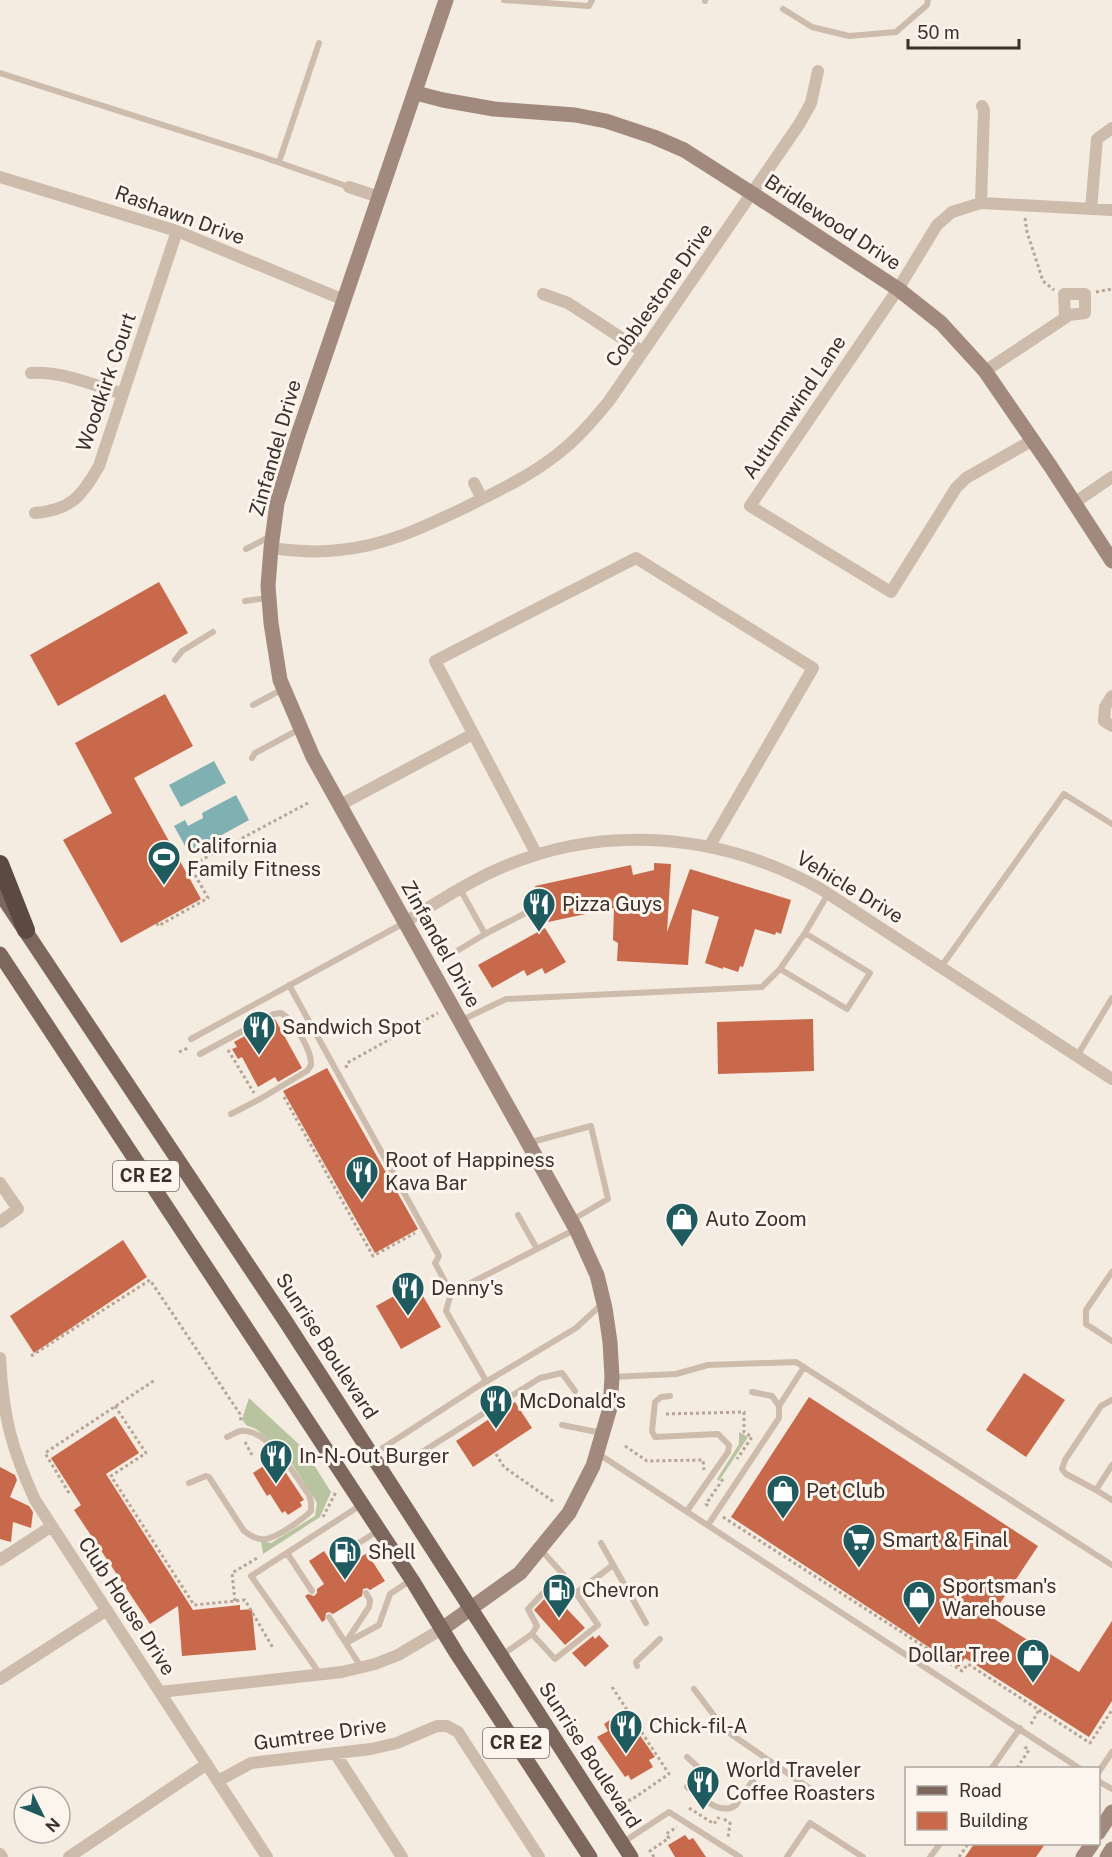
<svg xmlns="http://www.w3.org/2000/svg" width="1112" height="1857" viewBox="0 0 1112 1857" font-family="'Public Sans',sans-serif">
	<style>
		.green { fill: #b8c4a0 }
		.water { fill: #7fb0b2 }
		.building { fill: #c8694b }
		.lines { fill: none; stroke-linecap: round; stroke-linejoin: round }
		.path { stroke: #b9a596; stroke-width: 3; stroke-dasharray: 3 3; stroke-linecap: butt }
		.lane { stroke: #cdbbac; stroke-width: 6 }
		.street { stroke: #cdbbac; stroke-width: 12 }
		.secondary { stroke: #a18a7d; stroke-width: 15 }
		.primary { stroke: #7d675c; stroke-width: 15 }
		.highway { stroke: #5c4a42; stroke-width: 18 }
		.labels { text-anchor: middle; stroke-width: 6; stroke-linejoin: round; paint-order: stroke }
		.shield { fill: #fbf5ee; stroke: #756b66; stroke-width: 1.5 }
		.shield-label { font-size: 18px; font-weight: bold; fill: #3b302b }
		.street-label { font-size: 20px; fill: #3b302b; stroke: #fbf5ee }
		.poi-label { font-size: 20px; fill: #3b302b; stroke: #fbf5ee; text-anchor: start }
	</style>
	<rect width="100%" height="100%" fill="#f4ebe1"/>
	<path class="green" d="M249,1398L304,1449L331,1492L320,1517L263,1554L261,1541L271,1543L315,1516L317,1503L285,1453L256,1429L246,1425L242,1419Z
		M739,1432L748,1437L719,1481L717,1479L739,1444Z"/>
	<path class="water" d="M214,761L226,783L181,807L169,785Z
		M236,795L249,820L189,853L174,826L185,820L188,826L203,818L202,813Z"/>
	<path class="building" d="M159,582L188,633L58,706L30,655Z
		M165,694L193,746L134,778L201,899L121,943L63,840L112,813L75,743Z
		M654,863L671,864L667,932L690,869L791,900L781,934L776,932L775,935L755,929L743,967L740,966L738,972L723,967V969L705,963L719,917L692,909L688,965L617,961L618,943L613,940L614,908L548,922L544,903L539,904L535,886L631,865L633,875L654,870Z
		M545,928L566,962L545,974L542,968L527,976L524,970L492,988L478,965Z
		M275,1019L302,1068L278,1082L275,1077L258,1087L242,1057L238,1059L232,1049L237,1047L234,1042Z
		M813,1019L814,1071L718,1074L717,1022Z
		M327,1068L418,1229L375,1253L283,1091Z
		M123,1240L147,1277L34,1353L10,1316Z
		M416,1284L441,1327L401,1349L376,1306Z
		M1024,1373L1065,1400L1026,1457L986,1430Z
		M809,1397L1038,1546L991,1617L1079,1672L1112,1621V1701L1089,1737L965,1658L959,1667L731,1517Z
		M515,1402L532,1428L473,1467L456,1441Z
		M115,1416L139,1453L106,1474L193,1610L240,1605V1610L252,1609L256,1650L182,1656L178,1606L150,1624L74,1510L81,1505L51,1458Z
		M276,1458L304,1500L300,1502L302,1506L288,1515L285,1511L282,1513L270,1494L267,1496L253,1473Z
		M0,1467L15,1475L17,1480L10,1497L29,1506L33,1512L31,1528L13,1522L11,1542L0,1539Z
		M324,1551L338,1572L344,1568L347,1570L351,1569L353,1562L367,1553L385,1581L370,1590L367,1588L363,1589L362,1596L333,1614L329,1612L326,1613L325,1620L322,1622L305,1596L308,1594L314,1596L317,1593V1589L324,1584L309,1561Z
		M551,1592L585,1628L565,1645L534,1610Z
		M599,1635L609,1646L585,1667L572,1653L593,1636L595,1639Z
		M623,1711L655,1757L649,1760L653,1767L631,1780L628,1775L625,1777L597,1737L608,1731L604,1724Z
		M685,1835L689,1840L693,1838L706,1857H675L668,1845Z
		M974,1844H1045L1036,1857H965Z"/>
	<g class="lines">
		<path class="path" d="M1025,218L1027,232L1043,281L1054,290
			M1096,292L1112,289
			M157,923L158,926L208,898L190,866L308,803
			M228,1050L254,1093
			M179,1052L188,1048
			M346,1068L347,1063L394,1037L399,1032L405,1031L438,1013
			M284,1097L373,1256L415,1233
			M31,1356L150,1280L240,1414L241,1421
			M115,1406L146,1453L111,1476L194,1605L245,1600L273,1648
			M666,1414L744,1412V1432L752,1437L737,1459
			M245,1442L252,1455
			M625,1446L647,1461L703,1460L704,1470
			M496,1454L504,1467L554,1502
			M69,1493L45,1453L155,1380
			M708,1506L706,1504L723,1479
			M323,1517L336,1492
			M723,1517L962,1671L968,1664L1090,1743L1112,1710
			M235,1601L232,1573L259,1557
			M612,1687L669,1774L631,1800L622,1801L614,1806
			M1031,1724L1039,1710
			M1017,1768L1029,1750L1025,1747V1745
			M689,1808L714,1824L719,1817
			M724,1819L730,1823L728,1838
			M654,1857L650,1851L669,1838L666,1834L677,1827
			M959,1857L968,1844"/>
		<path class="lane" d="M504,0L589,6L592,0
			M705,0V1
			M783,9L812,27L849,36L896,32L927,5L928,0
			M0,73L260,156L349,187
			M279,162L319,43
			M246,549L269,537
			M245,601L268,598
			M175,660L182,651L213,632
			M253,705L283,689
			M252,758L255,753L300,729
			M805,933L780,969L847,1009L870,973L805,933L828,894
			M485,934L535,908
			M452,954L485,934L460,889
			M941,967L1064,794L1112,824
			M289,985L439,1256L435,1263L451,1293L446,1311L485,1379L483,1383L372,1455
			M460,1021L506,999L762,987L780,969
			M191,1039L404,923
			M200,1054L274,1014L281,1013C294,1020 312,1051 311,1065L307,1071L260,1099L231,1114
			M1077,1056L1112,998
			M528,1143L591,1126L608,1199L572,1220
			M537,1249L576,1229
			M1112,1272L1086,1310V1324L1112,1341
			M451,1293L537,1249L518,1215
			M612,1377L676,1374L708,1365L796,1362L1112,1565
			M484,1383L576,1328L602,1304
			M752,1392L772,1396L779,1406
			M670,1396L661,1397L655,1402L652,1431L655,1437L718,1434L729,1445L728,1452L687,1511
			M562,1425L602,1433
			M422,1452L540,1378L562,1373L575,1391
			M597,1453L1079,1768
			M1112,1465L1096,1490L1112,1500
			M189,1483L206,1476L209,1477L244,1531C251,1536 257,1540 266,1539C278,1537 303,1519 311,1511V1502L309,1495C295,1476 269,1428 240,1431C236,1432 230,1436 227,1437
			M1096,1490L1066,1474L1062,1469L1065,1460L1101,1406L1112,1400
			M708,1525L779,1418V1406L804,1367
			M601,1543L646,1623
			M287,1553L312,1591
			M348,1565L345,1555L349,1549L378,1531
			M576,1593L613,1565
			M329,1617L361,1667
			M532,1634L555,1659L598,1625L562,1573L541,1550
			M346,1642L369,1607L370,1600L366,1593
			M346,1643L379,1625L390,1594L411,1580
			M502,1655L532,1634L537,1626L528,1609L562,1573
			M637,1666L636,1662L660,1639
			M320,1674L251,1576L361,1505
			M694,1689L725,1730L825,1799
			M687,1757L700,1769
			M992,1768L1020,1728
			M1098,1773L1112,1752
			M1098,1781L1112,1789
			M687,1787C700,1796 720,1817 736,1805L767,1760
			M622,1843L669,1812L740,1857
			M787,1857L810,1823L863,1857
			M930,1857L940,1844"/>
		<path class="street" d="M0,177L177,231L344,300
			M349,187L379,197
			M981,203L984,110L982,106
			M1091,209L1097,139L1112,128
			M543,294L568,303L643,352
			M985,371L1065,318L1069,315L1085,313V294H1064L1065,318
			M31,373C63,371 93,385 123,394
			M1033,440L966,478L956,488L891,592L750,506L898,289L937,225L952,212L981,203L1112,210
			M474,483L482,499
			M1074,503L1112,477
			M35,513C71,510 82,496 99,466L177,231
			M271,548C293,551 316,553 339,550C386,546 426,526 468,506C502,489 536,473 565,448C582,434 596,417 609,401L800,123L811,103L818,71
			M1112,696L1105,707L1104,721L1112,726
			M340,805L473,734
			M537,855L435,661L636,558L813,668L709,847
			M405,922C435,904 464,884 496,870C602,822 721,833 821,889L1112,1079
			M0,1183L18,1209L0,1222
			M0,1358C3,1415 11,1448 35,1500L267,1857
			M0,1560L52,1526
			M0,1679L107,1610
			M160,1692L342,1672L375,1664L398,1655L442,1629
			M335,1753L402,1857
			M218,1781L251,1763L371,1749L397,1743L437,1726H447L458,1732L539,1857
			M0,1854L2,1857
			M69,1857L207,1764"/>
		<path class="secondary" d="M416,93L443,100L494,109L575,115L606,121L654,137L684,150L753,194L898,289L941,323L985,371L1051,467L1112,561
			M442,1629L520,1573L569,1513L593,1466L610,1408L612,1377L610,1342L605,1308L597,1275L576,1229L313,757L280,680L271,623L268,586L271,548L277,503L297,438L446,0
			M1098,1833L1112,1812
			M1083,1857L1092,1844
			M1107,1857L1112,1849"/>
		<path class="primary" d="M0,893L286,1322L631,1857
			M0,954L412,1580L457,1654L590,1857"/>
		<path class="highway" d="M0,864L26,930"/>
	</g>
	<defs>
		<g id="stadium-pin" transform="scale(1.725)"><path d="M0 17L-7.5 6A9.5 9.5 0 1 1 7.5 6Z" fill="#1f5a5e" stroke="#fbf5ee"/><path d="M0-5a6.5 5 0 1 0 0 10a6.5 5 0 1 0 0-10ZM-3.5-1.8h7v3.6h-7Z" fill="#fff"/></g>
		<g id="restaurant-pin" transform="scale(1.725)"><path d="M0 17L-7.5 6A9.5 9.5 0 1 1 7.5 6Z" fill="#1f5a5e" stroke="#fbf5ee"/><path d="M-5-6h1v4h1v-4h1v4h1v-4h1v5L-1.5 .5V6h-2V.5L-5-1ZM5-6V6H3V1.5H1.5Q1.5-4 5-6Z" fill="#fff"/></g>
		<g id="shop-pin" transform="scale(1.725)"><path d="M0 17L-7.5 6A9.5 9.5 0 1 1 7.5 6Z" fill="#1f5a5e" stroke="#fbf5ee"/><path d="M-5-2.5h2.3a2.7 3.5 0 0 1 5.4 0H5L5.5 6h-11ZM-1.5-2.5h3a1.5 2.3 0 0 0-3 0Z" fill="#fff"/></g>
		<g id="supermarket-pin" transform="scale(1.725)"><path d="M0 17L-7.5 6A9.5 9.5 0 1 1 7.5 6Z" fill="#1f5a5e" stroke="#fbf5ee"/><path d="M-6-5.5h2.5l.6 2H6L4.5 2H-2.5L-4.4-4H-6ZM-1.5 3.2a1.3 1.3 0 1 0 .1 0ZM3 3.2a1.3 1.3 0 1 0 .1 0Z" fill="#fff"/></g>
		<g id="fuel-pin" transform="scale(1.725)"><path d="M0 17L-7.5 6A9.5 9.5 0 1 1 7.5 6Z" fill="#1f5a5e" stroke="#fbf5ee"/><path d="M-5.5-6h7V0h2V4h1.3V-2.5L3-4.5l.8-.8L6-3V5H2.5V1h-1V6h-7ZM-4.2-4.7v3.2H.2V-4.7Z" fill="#fff"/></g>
	</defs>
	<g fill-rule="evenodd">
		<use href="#stadium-pin" x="164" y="857"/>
		<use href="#restaurant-pin" x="539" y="904"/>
		<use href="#restaurant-pin" x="259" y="1027"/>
		<use href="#restaurant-pin" x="362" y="1172"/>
		<use href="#shop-pin" x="682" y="1219"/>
		<use href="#restaurant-pin" x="408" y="1288"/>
		<use href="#restaurant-pin" x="496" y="1401"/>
		<use href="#restaurant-pin" x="276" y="1456"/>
		<use href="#shop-pin" x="783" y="1491"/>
		<use href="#supermarket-pin" x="859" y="1540"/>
		<use href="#fuel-pin" x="345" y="1552"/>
		<use href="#fuel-pin" x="559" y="1590"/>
		<use href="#shop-pin" x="919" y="1597"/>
		<use href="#shop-pin" x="1033" y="1655"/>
		<use href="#restaurant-pin" x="626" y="1726"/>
		<use href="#restaurant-pin" x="703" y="1782"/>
	</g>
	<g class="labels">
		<g class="shield">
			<rect x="113" y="1161" width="66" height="30" rx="4.5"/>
			<rect x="483" y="1728" width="66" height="30" rx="4.5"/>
		</g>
		<g class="shield-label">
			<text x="146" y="1182">CR E2</text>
			<text x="516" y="1749">CR E2</text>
		</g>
		<g class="street-label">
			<text transform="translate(180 215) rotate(20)" y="7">Rashawn Drive</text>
			<text transform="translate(833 222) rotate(33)" y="7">Bridlewood Drive</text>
			<text transform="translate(659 295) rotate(-55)" y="7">Cobblestone Drive</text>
			<text transform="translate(106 382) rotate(-71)" y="7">Woodkirk Court</text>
			<text transform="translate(794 407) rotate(-56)" y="7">Autumnwind Lane</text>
			<text transform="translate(275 448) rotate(-74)" y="7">Zinfandel Drive</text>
			<text transform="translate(850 887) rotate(31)" y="7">Vehicle Drive</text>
			<text transform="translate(441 944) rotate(61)" y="7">Zinfandel Drive</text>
			<text transform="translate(327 1346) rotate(57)" y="7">Sunrise Boulevard</text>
			<text transform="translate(127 1606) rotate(57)" y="7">Club House Drive</text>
			<text transform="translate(320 1734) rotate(-8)" y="7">Gumtree Drive</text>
			<text transform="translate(590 1755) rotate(57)" y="7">Sunrise Boulevard</text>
		</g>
		<g class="poi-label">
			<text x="187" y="853">California<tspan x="187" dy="23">Family Fitness</tspan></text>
			<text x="562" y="911">Pizza Guys</text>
			<text x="282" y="1034">Sandwich Spot</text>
			<text x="385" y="1167">Root of Happiness<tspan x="385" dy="23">Kava Bar</tspan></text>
			<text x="705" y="1226">Auto Zoom</text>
			<text x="431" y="1295">Denny's</text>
			<text x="519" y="1408">McDonald's</text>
			<text x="299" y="1463">In-N-Out Burger</text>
			<text x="806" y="1498">Pet Club</text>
			<text x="882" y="1547">Smart &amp; Final</text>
			<text x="368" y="1559">Shell</text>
			<text x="942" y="1593">Sportsman's<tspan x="942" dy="23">Warehouse</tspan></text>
			<text x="582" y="1597">Chevron</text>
			<text x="1010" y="1662" text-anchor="end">Dollar Tree</text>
			<text x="649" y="1733">Chick-fil-A</text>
			<text x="726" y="1777">World Traveler<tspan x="726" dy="23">Coffee Roasters</tspan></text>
		</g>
	</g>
	<rect x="905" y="1767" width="195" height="78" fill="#fbf5ee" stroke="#aea6a0" stroke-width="1.5"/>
	<rect x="917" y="1786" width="30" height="9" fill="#7d675c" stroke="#aea6a0" stroke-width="1.5"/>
	<text x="959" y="1797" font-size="18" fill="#3b302b">Road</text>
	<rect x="917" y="1812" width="30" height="18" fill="#c8694b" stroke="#aea6a0" stroke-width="1.5"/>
	<text x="959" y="1827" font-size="18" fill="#3b302b">Building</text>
	<g transform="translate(42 1815) rotate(133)"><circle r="28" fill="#fbf5ee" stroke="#aea6a0" stroke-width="1.5"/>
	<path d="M0-4.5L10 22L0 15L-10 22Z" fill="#1f5a5e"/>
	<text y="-9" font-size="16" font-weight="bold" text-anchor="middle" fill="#3b302b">N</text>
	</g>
	<path d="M908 39v9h111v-9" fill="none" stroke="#3b302b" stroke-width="3"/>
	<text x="917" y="39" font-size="18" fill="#3b302b" stroke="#fbf5ee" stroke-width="4.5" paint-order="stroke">50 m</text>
</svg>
